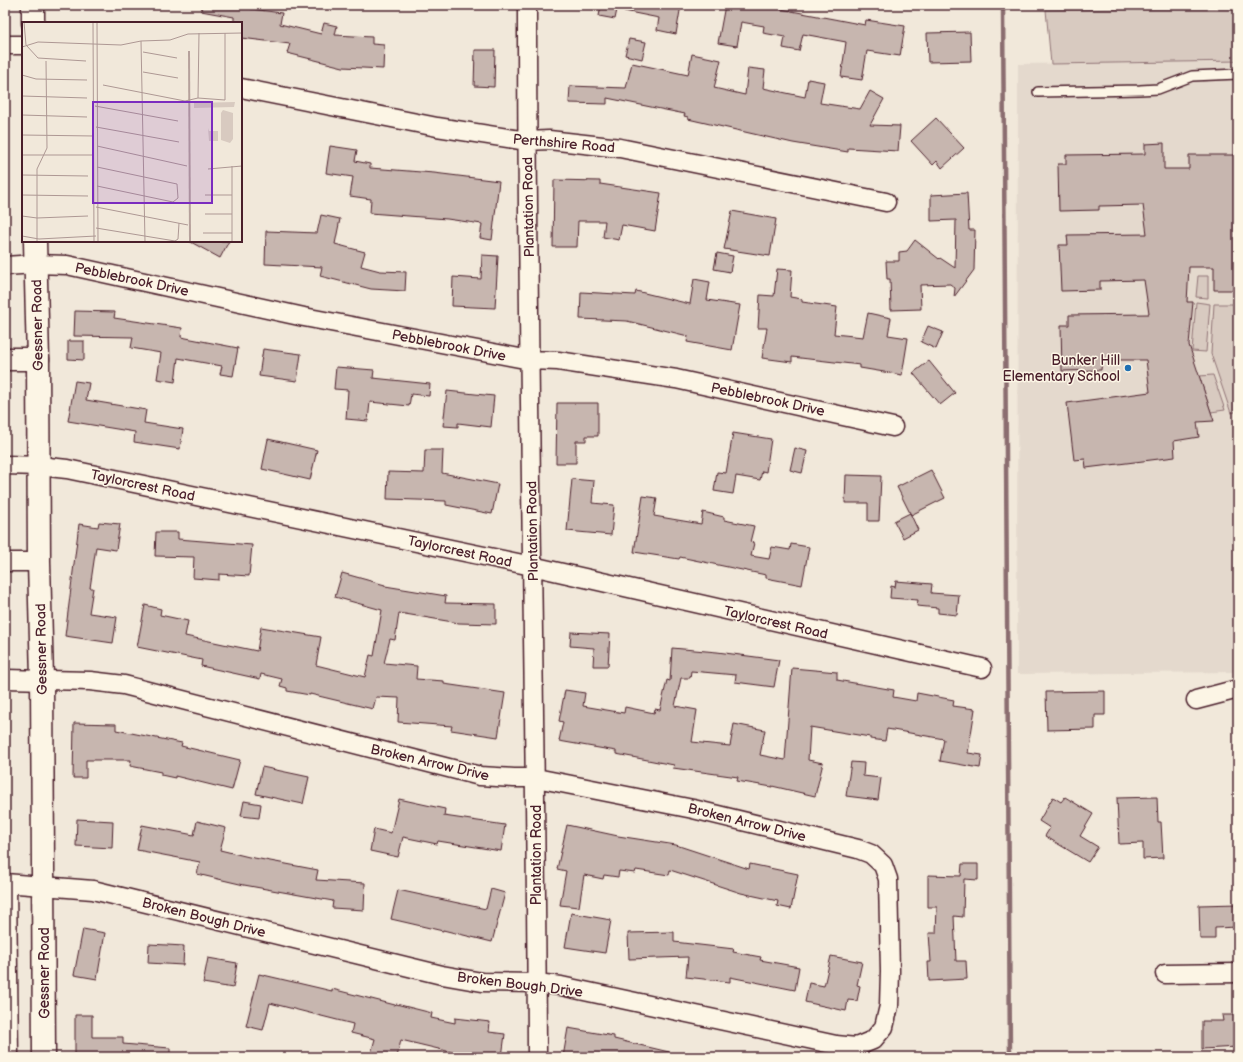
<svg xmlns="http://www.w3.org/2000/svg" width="1243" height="1062" viewBox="0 0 1243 1062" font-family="'Balsamiq Sans',sans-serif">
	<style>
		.built { fill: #e4d9cd }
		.green { fill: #d8cac0; stroke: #917476 }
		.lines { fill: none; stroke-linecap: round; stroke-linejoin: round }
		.stream { stroke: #8b6d6f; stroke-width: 4.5 }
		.building { fill: #c7b6af; stroke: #4a1f2b }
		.service-casing { stroke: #4a1f2b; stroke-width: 12 }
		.minor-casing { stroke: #4a1f2b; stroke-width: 21 }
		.tertiary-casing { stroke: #4a1f2b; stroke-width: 25 }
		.secondary-casing { stroke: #4a1f2b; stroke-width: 25 }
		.service { stroke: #fcf5e5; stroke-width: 9 }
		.minor { stroke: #fcf5e5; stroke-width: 18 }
		.tertiary { stroke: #fcf5e5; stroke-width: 22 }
		.secondary { stroke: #fcf5e5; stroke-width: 22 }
		.poi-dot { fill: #1f6fb2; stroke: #fcf5e5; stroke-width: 1.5 }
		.labels { text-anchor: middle; stroke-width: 3; stroke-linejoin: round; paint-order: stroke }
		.street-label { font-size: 14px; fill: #4a1f2b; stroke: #fcf5e5 }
		.poi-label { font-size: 14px; fill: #4a1f2b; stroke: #fcf5e5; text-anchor: end }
		.inset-river { fill: none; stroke: #b6a19c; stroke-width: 2 }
		.inset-road { fill: none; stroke: #ae9894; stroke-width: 1 }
		.view { fill: #7b2cbf; fill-opacity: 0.15; stroke: #7b2cbf; stroke-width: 2 }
		.inset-edge { fill: none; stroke: #4a1f2b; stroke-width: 2 }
	</style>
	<rect width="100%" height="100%" fill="#f1e8da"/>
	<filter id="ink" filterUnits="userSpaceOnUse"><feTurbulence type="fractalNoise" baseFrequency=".025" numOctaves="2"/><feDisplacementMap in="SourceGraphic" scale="8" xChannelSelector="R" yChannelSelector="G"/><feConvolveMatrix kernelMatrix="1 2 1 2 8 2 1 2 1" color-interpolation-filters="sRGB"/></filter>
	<g filter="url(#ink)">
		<path class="built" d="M1238,61V672L1017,674L1018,64Z"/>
		<path class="green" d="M1238,8V61L1051,64L1046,10Z
			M1198,276H1208V298L1196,297Z
			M1196,302L1210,304L1206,352L1192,351Z
			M1214,304H1238V411L1231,413L1211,354Z
			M1213,375L1225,410L1211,412L1199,376Z"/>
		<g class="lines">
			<path class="stream" d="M1003,5L1010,1057"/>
		</g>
		<path class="building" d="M202,5H251V9L282,13L280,24L321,34L324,23L337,26L335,35L372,37V44L384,45L383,69L343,67L287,53L290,44L241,38V23H234V17L201,11Z
			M601,5H618L615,19L599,16Z
			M625,5H681L676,34L657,30L659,18L624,11Z
			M725,5H782L781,9L865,25L866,20L905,26L900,56L867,51L862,80L841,77L846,42L803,34L799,51L783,48L785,37L763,33L764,26L741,22L737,46L718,43Z
			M970,32L971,61L928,62L927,33Z
			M629,39L646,42L642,59L625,55Z
			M475,50H495L494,87L474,86Z
			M692,54L721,60L714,88L745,95L748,68L765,70L763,88L805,97L808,79L824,82L820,103L860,109L870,91L884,99L870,125L900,126L898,151L848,148V152L793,143L688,119V117L684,116L685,114L607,98V104L569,103L570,86L626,88L632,63L688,75Z
			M936,118L964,148L942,168L937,161L933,165L911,141Z
			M1164,143V169H1189V155H1238V290H1214V267H1189L1187,302H1193L1189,345L1214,421L1197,422L1199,437L1174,441L1175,457L1086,468L1085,459L1074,460L1067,403L1150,392L1146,360H1102L1101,370L1062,371L1061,325H1069V315L1149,314L1144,280L1100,281V290L1061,291L1059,245H1068L1067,235L1147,234L1143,205L1099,206V210L1059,211L1058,164H1066V155L1145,154V144Z
			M330,146L357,150L355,161L370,164V168L434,173L499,181L492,240L480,238L482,224L447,219L370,213L371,199L350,196L353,177L326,173Z
			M554,180L600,181V184L661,193L655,231L622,225L619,240L603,237L605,221H578L577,247H553Z
			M967,193L969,230H975L974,270L954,297L955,288L950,284L920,285L921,309L891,310L890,279H887L886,261H899V252L907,251L915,240L939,259L940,258L955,268L956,220L931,221V195Z
			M732,211L776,219L770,256L724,249Z
			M321,215L340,219L335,244L365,252L361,266L380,271L406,272L405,291L371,289L320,276L322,267L265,264L266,231L317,233Z
			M189,241H229L220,258Z
			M717,253L733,256L730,272L714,269Z
			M482,255L498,256L495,308L452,306L453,277L481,279Z
			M777,269L792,270L790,297L802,299V302L837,307L834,334L863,337L868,313L891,318L888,335L908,338L902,375L860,368V365L792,357V362L762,358L767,328H758L760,295L774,296Z
			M694,279L710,282L707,300L740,305L732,350L687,342L688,336L627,321L580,319L581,292L635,295L636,291L690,304Z
			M75,311L115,312L114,318L182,328L181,337L238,348L233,376L220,374L222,366L178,358L175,382L157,379L161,353L131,348L133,337L74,336Z
			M928,326L943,332L936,349L921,342Z
			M68,341H84V360L68,359Z
			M263,349L301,354L297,381L259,376Z
			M929,361L955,393L940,405L913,373Z
			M336,367L374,370L373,378L430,384L429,396L411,394L409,406L370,402L368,421L346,419L348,390L334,389Z
			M75,381L89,383L86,400L146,410L144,423L183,429L180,449L134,442L135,432L68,421Z
			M447,391L494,396L491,427L458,423V427L443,426Z
			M557,403H598V436H586V441H576V463H556Z
			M733,433L771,439L766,472L762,471L760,480L736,476L733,494L714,491L717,472L726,473Z
			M268,439L317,450L310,480L262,469Z
			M795,448L807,451L802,473L790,470Z
			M425,450H443L442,473L498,484L492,514L446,505V501L387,499L388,472L424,473Z
			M931,470L945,498L911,515L897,487Z
			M846,475L881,476L879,521H868V503H845Z
			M572,479L594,481L592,503L614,505L611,535L567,531Z
			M643,496L657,498L654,516L701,524L703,512L724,517V520L754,526L750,542L754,543L751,556L769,559L772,547L790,550L791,544L809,547L802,585L766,578V575L680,557L679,559L634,552Z
			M910,513L918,530L903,538L894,521Z
			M99,522L120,524L116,550L96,547L90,588H93L89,613L117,617L113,643L65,636L79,524L98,527Z
			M156,532H178V539L252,545L249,576L219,574V580L193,578L194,557L155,556Z
			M342,573L385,585V586L446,596L445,603L496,604V624L459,623L399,613L395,640L390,639L384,663L417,666L416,679L444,681V684L505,693L498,737L451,730L452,726L398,722L399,698L376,697L373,709L310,694V695L287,691V688L280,686L282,679L261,674L260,679L201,666L202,660L137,647L145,605L161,609L160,615L188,621L185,636L257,651L261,627L321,637L316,665L365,677L370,655L374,656L382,610L335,597Z
			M896,581L932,584L931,593L959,595L957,615L938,613V608L917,606L918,600L890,598L891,586L895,587Z
			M571,632L610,634L608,666H593L594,648L570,646Z
			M672,648L717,652L779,660L774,687L735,682L736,675L691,671L690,678H681L675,706L697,710L692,742L730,746L734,724L765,730L760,755L785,760L792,668L837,672V680L894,690L893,697L916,701L917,693L954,700L953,706L975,709L968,753L982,755L980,768L940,761L944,739L887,729L885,741L870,739V737L810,727L808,760L823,763L815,796L772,786V787L737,781L738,777L673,768L674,765L616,754V751L559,741L563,722L559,721L565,690L585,693L583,706L624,713L625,707L654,713L655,709L660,710L667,680L670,681Z
			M1105,691V715H1095V729L1047,730L1046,692Z
			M74,723L116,724V730L182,743L181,746L240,760L232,790L175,776V778L161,775V772L130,766L131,760H86V778H73Z
			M851,762L864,763L863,776L881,778L878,800L846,796Z
			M262,767L309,777L303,804L256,794Z
			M1053,797L1061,802L1065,797L1093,814L1080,836L1098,847L1088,862L1045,836L1050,828L1039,821Z
			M1157,797L1158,822H1161L1163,858L1143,859V843L1119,844L1117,798Z
			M399,799L445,809L444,816L505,825L501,851L438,841L437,844L403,837L398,857L370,851L374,829L391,833Z
			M244,801L261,804L259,818L241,816Z
			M77,819L113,821L112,848L76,846Z
			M197,821L226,828L220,850L249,857L318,870L316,880L365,883L364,910L332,908L333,901L244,885L197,874L200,862L137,850L142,825L194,835Z
			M567,825L618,836L676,845L749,869L750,864L798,874L791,909L777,906L778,901L741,893L670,870L669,875L636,870L635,873L619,871L618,877L604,875L603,879L584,875L579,907L560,905L566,871L557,869Z
			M962,864H978V880L964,879L963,917L954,916L956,961H966L967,979L929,981L928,962H931L929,933H936L937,907H928V875L961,876Z
			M491,889L505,893L492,942L443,930V931L391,919L398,890L486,909Z
			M1238,904V927L1215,928V939H1200L1199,905Z
			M571,913L611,920L605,953L565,947Z
			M83,929L105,933L97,979L74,975Z
			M674,932V942L734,949L733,952L761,957L760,960L799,967L795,990L730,977V982L686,977L688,957L629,959L628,933Z
			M149,944L184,946L183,965L148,963Z
			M831,956L862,962L857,985L860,986L857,1001L848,1000L846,1011L805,1002L809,983L824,986Z
			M208,958L237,963L233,988L203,983Z
			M259,974L332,991V989L395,1005L396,1004L432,1013L431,1018L455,1023V1018L490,1022L489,1032L505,1034L502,1057H467L451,1055V1052L401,1040L397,1057H370L375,1039L351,1033L353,1024L270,1003L263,1030L246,1026Z
			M75,1015H92V1037H123V1044L170,1048V1057H75Z
			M1222,1015H1238V1047L1202,1049V1021H1223Z
			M568,1028L614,1036V1039L669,1052L668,1057H563Z"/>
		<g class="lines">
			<g class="service-casing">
				<path id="service" d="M1038,92L1140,90L1158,89L1192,76L1238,74"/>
			</g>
			<g class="minor-casing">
				<path id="minor" d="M527,5C527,356 536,706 537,1057
					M5,45H23
					M241,88L437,127L527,141L549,140L620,148L886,202
					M5,266L36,264L67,265L304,317L530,360L558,361L676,379L893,427
					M5,465L39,466L67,469L532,566L982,668
					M5,562H39
					M5,679L90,681L124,685L480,776L514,778H536L693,809L858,849L871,854L883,865L888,879L890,971L889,1006L884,1027L873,1040L856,1047L836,1045L561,986L537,983L482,982L442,975L93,890L5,883
					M1196,700L1238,689
					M1165,974L1238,973"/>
			</g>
			<g class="tertiary-casing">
				<path id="tertiary" d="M5,359H38"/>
			</g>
			<g class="secondary-casing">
				<path id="secondary" d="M33,23V5
					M35,241L38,359L39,562L42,679L44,1057
					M5,885L7,1057"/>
			</g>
			<use href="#service" class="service"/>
			<use href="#minor" class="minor"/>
			<use href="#tertiary" class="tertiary"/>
			<use href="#secondary" class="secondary"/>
		</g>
	</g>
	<circle class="poi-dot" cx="1128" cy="368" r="4"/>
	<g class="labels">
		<g class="street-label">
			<text transform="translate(564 143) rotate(5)" y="5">Perthshire Road</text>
			<text transform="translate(528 207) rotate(-91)" y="5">Plantation Road</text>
			<text transform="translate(132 279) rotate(12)" y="5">Pebblebrook Drive</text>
			<text transform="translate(37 325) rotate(-91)" y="5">Gessner Road</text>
			<text transform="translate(449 345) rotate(11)" y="5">Pebblebrook Drive</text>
			<text transform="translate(768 399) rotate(12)" y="5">Pebblebrook Drive</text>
			<text transform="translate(143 485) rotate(12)" y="5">Taylorcrest Road</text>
			<text transform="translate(532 531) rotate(-91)" y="5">Plantation Road</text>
			<text transform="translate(460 551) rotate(12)" y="5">Taylorcrest Road</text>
			<text transform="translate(776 622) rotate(13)" y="5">Taylorcrest Road</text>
			<text transform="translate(41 649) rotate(-91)" y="5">Gessner Road</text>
			<text transform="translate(430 762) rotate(13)" y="5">Broken Arrow Drive</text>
			<text transform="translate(747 822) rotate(14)" y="5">Broken Arrow Drive</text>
			<text transform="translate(536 855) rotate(-90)" y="5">Plantation Road</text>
			<text transform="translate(204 917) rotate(14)" y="5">Broken Bough Drive</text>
			<text transform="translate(44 973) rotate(-90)" y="5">Gessner Road</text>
			<text transform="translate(520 984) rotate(7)" y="5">Broken Bough Drive</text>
		</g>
		<g class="poi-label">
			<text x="1120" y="365">Bunker Hill<tspan x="1120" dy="16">Elementary School</tspan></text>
		</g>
	</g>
	<g transform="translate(22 22)">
		<rect width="220" height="220" fill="#f1e8da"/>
		<path d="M213,80L212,85L172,86V81ZM201,88L211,91V117L208,121L199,118V91ZM186,106L187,109H196V119H187Z" fill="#d8cac0"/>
		<path class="inset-river" d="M167,29L168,220"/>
		<path class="inset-road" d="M2,0L4,23L16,36L64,39M71,0L72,220M75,0L76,220M119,19L123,220M0,25L16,20L99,23L119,19L148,18L166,12L220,11M121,30L155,36M121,50L156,56M0,53L14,57L65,58M81,63L163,79L176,76L203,78V11M0,74L65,76M176,76L177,11M73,84L156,99M0,93L65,95M74,105L157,120M0,113L72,114M75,124L165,144M0,133H72M210,144V220M75,145L155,162L156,176L151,180L75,164M186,147L220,144M0,153L66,154M0,173L66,174M183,173H210M74,185L166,203M183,192H210M0,194L15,196L66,194M74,206L153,219L156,217L157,201M181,211H210M0,214L17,217L74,214M15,220V147L25,126L24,39"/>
		<path class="view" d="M71,80H190V181H71Z"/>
		<rect width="220" height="220" class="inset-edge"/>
	</g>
	<rect width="1243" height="1062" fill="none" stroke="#fcf5e5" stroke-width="20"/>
	<rect x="10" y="10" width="1223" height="1042" fill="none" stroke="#4a1f2b" stroke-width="1.5" filter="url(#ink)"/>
</svg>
